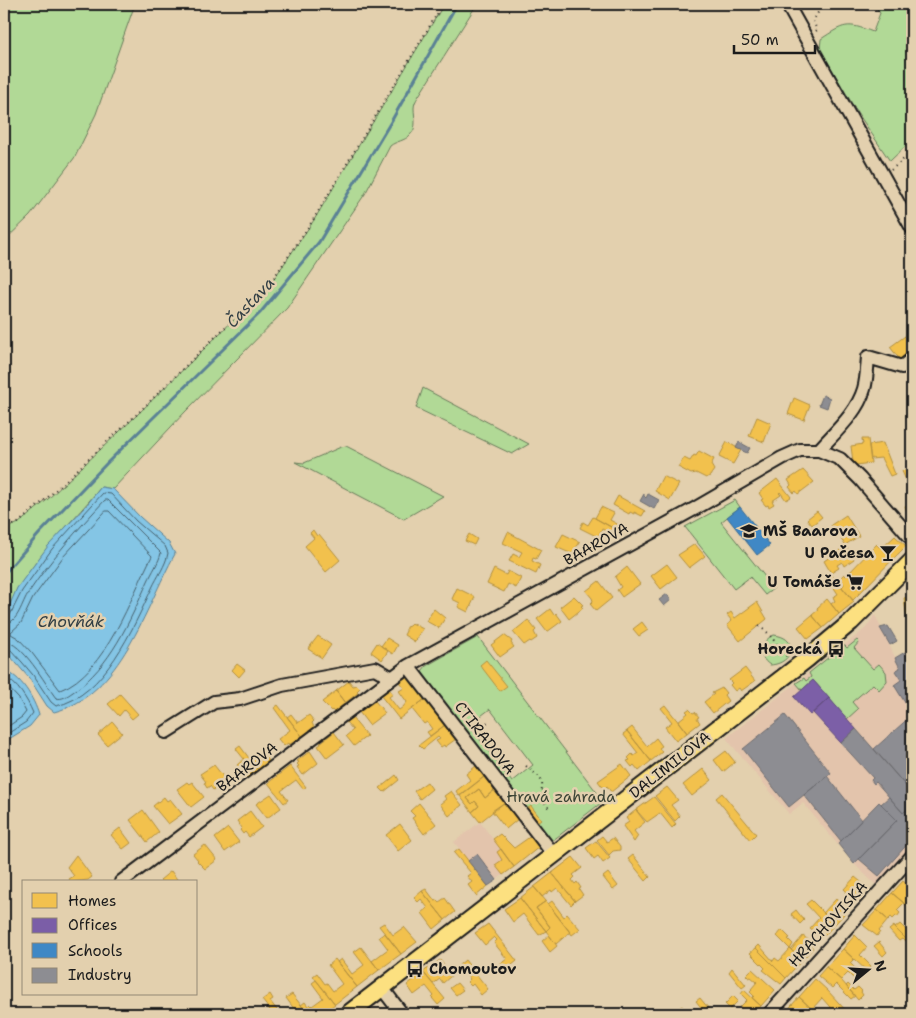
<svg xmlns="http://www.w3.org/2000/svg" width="916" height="1018" viewBox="0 0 916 1018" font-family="'Shantell Sans',sans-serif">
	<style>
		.built { fill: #e3c4ac }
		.green { fill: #b1d996; stroke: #667a59; fill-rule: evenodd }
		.water { fill: #84c5e5; stroke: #5a8195 }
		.homes { fill: #f2c14e; stroke: #b2903f }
		.offices { fill: #7b5ea7; stroke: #5e4a7d }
		.schools { fill: #3f88c5; stroke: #346892 }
		.industry { fill: #8d8d92; stroke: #6b6b6f }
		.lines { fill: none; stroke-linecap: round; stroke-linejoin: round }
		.shore { stroke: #46606c; stroke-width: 1 }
		.stream { stroke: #5a8195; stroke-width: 3 }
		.minor-casing { stroke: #1c1c1c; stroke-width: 16 }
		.major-casing { stroke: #1c1c1c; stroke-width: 20 }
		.path { stroke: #1c1c1c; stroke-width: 2; stroke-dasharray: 1 4; stroke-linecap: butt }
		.minor { stroke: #e3d0ae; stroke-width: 12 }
		.major { stroke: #fce080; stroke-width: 16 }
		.labels { text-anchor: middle; stroke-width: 5; stroke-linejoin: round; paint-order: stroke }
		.poi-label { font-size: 15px; font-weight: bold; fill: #1c1c1c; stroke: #e3d0ae; text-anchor: end }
		.street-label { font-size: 15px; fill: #1c1c1c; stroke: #e3d0ae }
		.park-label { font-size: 15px; fill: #3a4234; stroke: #e3d0ae }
		.water-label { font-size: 16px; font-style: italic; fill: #313e44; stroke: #e3d0ae }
	</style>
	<rect width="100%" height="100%" fill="#e3d0ae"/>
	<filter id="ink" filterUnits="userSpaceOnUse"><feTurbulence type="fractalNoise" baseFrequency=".02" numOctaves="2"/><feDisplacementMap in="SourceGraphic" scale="10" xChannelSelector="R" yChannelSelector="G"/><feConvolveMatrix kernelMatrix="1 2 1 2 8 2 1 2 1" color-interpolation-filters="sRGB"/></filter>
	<g filter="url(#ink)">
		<path class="built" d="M875,615L895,657L905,652L910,663H912V844L876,885L854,864L803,803L789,814L726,738L860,633L866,628Z
			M480,822L514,867L488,886L454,842Z"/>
		<path class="green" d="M4,4H135L96,114L75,157L30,216L4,241V188L8,163L6,129L4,125Z
			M444,4H477L418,97C416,100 414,104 414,108C414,117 418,128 410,135C405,141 396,141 390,146L365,194L287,308L185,412L113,489L101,487C65,531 26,563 4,618V529L19,523L47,500L137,415L271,283L314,220Z
			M874,4H912V140L890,161L857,112L820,49L821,39C844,24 847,22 873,32L880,13Z
			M423,388L529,444L512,454L416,408Z
			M346,446L443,496L404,519L295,462L304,463L341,447Z
			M735,500L740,507L721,522L774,588L765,595L750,577L734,589L685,527Z
			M774,635C801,638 793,664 770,665C756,656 760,641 774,635Z
			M478,637L602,799L601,803L552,841L424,679L422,671L426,666ZM490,709L533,765L512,782L469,725Z
			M857,640L859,642L854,648L873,669L879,664L886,672L887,681L879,690L873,684L852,702L858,709L847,719L813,680L802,690L796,683L804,678L806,681L811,677L809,673L844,645L847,648Z"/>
		<path class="water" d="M101,487L113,489L140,517L169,543L175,554C145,608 121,695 54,712L47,706L29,678L4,649V618L17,588L48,546L85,507Z
			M4,671C21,675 34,699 39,715L30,726L4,742Z"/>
		<path class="homes" d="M912,331V352L901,361L890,347Z
			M794,398L810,405L804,420L788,414Z
			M757,417L771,423L764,442L749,436Z
			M862,439H868L871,463L856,465L853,462L851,446L863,444Z
			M727,442L741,450L733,464L719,457Z
			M883,443L895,474L890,476L881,458L871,459L869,445Z
			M699,451L714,459L711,465L714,470L710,476L706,478L696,473L691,474L678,467L684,458L690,461L694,455L696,456Z
			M912,468V494L902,471Z
			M803,470L814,482L798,494L796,491L794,493L789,487L791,485L788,480Z
			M663,476L679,484L670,500L655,491Z
			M777,479L791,497L786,500L780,492L779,493L781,495L772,501L774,504L769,507L768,505L766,506L761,500L763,499L759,493Z
			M618,496L645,511L642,516L634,512V514L630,512L629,514L613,505Z
			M912,503V515L909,517L905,506Z
			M601,507L614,513L610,520L619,525L616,530L595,518Z
			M817,511L822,517L812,525L807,519Z
			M846,515L859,536L845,545L841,539L843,537L837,528L834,530L831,525Z
			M593,517L613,528L610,533L602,529L598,537L580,528L583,522L588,525Z
			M313,530L317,536L319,534L340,560L326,572L305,546L314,538L310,533Z
			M508,532L541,550L536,559L533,558L532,561L540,565L536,574L509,561L513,554L519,557L522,552L503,543Z
			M469,534L477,539L474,545L465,541Z
			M563,534L580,542L572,554L556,547Z
			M895,536L906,546L853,600L842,587L844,584L839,579L844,574L846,576L877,544L879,547L882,545L883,547Z
			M695,544L705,556L689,568L678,555Z
			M846,546L854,559L844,566L842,562L837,565L839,568L831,573L824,561Z
			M667,564L677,577L661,589L651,576Z
			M627,567L640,584L622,597L617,590L621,587L615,577Z
			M494,569L506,575L508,571L521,578L516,588L508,584L504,592L487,584Z
			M831,574L854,602L839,614L831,604L835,601L833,597L838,594L827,577Z
			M599,581L612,598L596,611L590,604L593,601L592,598L586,591Z
			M457,588L475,597L468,612L458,607L460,603L452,599Z
			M574,596L583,605L581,606L583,608L569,619L560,607Z
			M912,596V618L907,619L904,598Z
			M827,599L839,614L823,628L812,615L818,610L817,608Z
			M757,602L767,619L740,641L727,625L732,621L727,615L731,612L735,618Z
			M434,609L445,618L439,628L426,621Z
			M550,609L554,615L556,613L562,621L547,632L537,619Z
			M812,615L823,628L808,639L798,627Z
			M528,620L536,630L534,632L537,638L531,642L530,641L524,645L513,632Z
			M642,622L648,630L639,636L633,629Z
			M412,623L423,629L415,642L404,635L406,631V627L409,626Z
			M504,635L512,641L511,643L514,647L500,657L491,645Z
			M318,636L331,645L322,658L308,649Z
			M387,638L398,645L393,654L381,646Z
			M377,643L388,651L382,660L371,652Z
			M486,660L507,686L500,691L480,665Z
			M237,664L245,670L239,677L232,670Z
			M745,668L755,681L741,691L739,688L735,691L730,685L732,683L729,680Z
			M407,676L425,699L399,719L381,696L389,689L393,694L389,697L399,710L403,707L407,702L399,691L404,688L399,682Z
			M349,681L353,686L357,685L360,688L357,691L358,693L345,703L336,691Z
			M722,688L726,693L724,695L728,701L713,713L704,702L714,694L712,693Z
			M336,691L345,703L334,712L332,710L331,711L322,702Z
			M120,694L138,714L132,719L124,710L119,716L108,704Z
			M425,699L445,725L430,736L427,732L432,729L427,722L424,724L412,709Z
			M375,701L385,713L369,725L359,712Z
			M278,705L302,736L289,745L288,743L284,746L278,739L290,730L274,708Z
			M665,705L687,733L676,741L665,727L672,722L661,708Z
			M689,709L693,713L695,712L699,717L697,718L700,723L687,733L678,721L688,713L686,711Z
			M291,714L298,723L309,715L314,721L312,723L314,727L302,736L287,717Z
			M352,718L367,736L354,746L346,736L353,730L346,722Z
			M113,722L122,733L107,745L98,735Z
			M445,725L456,739L445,747L444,745L441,747L436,741L440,739L438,737L423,749L419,745Z
			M632,727L647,746L656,738L662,746L659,748L662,752L651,761L627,731Z
			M627,731L651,761L639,771L634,765L632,767L627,761L630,760L628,758L632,754L634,756L638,753L623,734Z
			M334,732L344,745L327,758L318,746L321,744L320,743Z
			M240,746L258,770L247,778L237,765L244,759L236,749Z
			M265,748L270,754L266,757L269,761L258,770L249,758Z
			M310,751L318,763L303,775L297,767L299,766L297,764L299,762L297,761Z
			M726,751L735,762L723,772L714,760Z
			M622,764L631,776L611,792L607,786L604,789L598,781Z
			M214,765L226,780L213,790L210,786L207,788L204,783L206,782L200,774Z
			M290,766L306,787L303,789L296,780L281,791L288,800L284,803L268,783Z
			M476,766L485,776L459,796L456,791L470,780L466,774Z
			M703,769L712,780L692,796L683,785Z
			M396,775L399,780L384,792L380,788Z
			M484,777L494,790L485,798L479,789L467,798L472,804L475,801L479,806L472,812L460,796Z
			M187,782L189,784L192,782L204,797L191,807L177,789Z
			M427,782L432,789L420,799L414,791Z
			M667,787L678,800L671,805L680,816L675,821L655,796Z
			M479,789L485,798L495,790L505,802L480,822L472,812L479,806L475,801L472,804L467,798Z
			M451,791L462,805L449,816L440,804L446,799L444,796Z
			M722,793L756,834L750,840L716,798Z
			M271,794L281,808L267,818L256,804Z
			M164,797L167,801L170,799L182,814L168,824L153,806Z
			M654,797L676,824L672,828L660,813L647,822L636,810Z
			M505,802L518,819L506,829L492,811Z
			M419,803L436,824L424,834L412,818L415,816L410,811Z
			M531,806L541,819L537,822L527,809Z
			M143,810L159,832L147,842L130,820Z
			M636,810L645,822L634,831L638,836L634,842L623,826L629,822L626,818Z
			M250,811L262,827L249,837L245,832L243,834L240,830L242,828L237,821Z
			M400,824L412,840L398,851L386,835Z
			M120,828L131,843L123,849L111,835Z
			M228,828L239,842L225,852L215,838Z
			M500,834L514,848L531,836L539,847L514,867L493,839Z
			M602,836L607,842L613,838L620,847V850L613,851L609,855L597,840Z
			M596,841L610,858L603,863L598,856L594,859L586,848Z
			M205,845L217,860L205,869L197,861L198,860L193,854Z
			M459,849L488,886L476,896L468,885L472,882L467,876L471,873L454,853Z
			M501,849L514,867L503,875L495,865L502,860L497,852Z
			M76,855L92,877L88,880L71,882L69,879L74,876L67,867Z
			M633,855L650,877L646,881L628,859Z
			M573,857L582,868L573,875L575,877L572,880L575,884L577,882L581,888L579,889L583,895L575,901L552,873Z
			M171,871L179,882H162L160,880Z
			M552,873L575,901L571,905L557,888L552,892L551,890L542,897L534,887Z
			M608,873L618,886L613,890L603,877Z
			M855,877L867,887L856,900L852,895L850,898L845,893L846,891L844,889Z
			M903,881L908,885L910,882L912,884V899L906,905L892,893Z
			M534,887L546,901L536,908L550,927L546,931L520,898Z
			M426,889L435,901L437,900L439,902L445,898L455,912L445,920L422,891Z
			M422,891L445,920L434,929L422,913L428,908L421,899L418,902L414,898Z
			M892,893L904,903L897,910L900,913L897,917L896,916L893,919L891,917L888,920L877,910Z
			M520,898L546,931L539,935L523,914L513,922L504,909Z
			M836,899L843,906L842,908L846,912L835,924L823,913Z
			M811,900L835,924L824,936L820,932L818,934L810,928L819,918L806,904Z
			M546,901L570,932L556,944L546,931L550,927L536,908Z
			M552,901L564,917L567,914L580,929L572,935L548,904Z
			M796,910L804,920L800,924L791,914Z
			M877,910L888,920L879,931L880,932L877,936L863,925Z
			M384,923L393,935L404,927L417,942L401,954L379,926Z
			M488,924L517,961L506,970L500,964L507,959L494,943L497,940L494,937L485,945L475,933Z
			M900,924L911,935L907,940L895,928Z
			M894,926L895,928L907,940L904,941L902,939L899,941L889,930Z
			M782,930L790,938L788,939L793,944L790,949L777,936Z
			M385,933L401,954L379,970L372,961L388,949L379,937Z
			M549,935L557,946L550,952L542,941Z
			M855,935L867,947L860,955L871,966L867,971L843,949Z
			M803,936L811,942L809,944L813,948L802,960L791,950Z
			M879,942L887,952L883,956L874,946Z
			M759,945L773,961L775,958L779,961L790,949L802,960L786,978L756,948Z
			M361,947L379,970L357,987L337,962L341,959L352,974L364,965L354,952Z
			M756,948L786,978L781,984L763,970L765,968L750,953Z
			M843,949L854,959L850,963L861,974L856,981L848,973L841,980L826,967Z
			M335,959L357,987L335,1004L313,976L317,973L325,984L327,983L333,991L342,984L328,965Z
			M440,960L451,976L443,983L440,979L433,984L423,972Z
			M465,960L488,989L481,995L473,984L471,986L467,982L470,979L459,965Z
			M826,967L841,980L855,996L851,999L836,984L832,988L818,976Z
			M732,968L746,985L742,988L729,972Z
			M752,969L775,990L761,1006L752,998L754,996L750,992L752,990L751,989L757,982L751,977L749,978L746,975Z
			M423,972L445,999L438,1005L432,998L434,996L426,986L414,995L407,985Z
			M815,979L828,991L849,1014H836L822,998L812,1009L799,997Z
			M316,980L335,1004L322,1014H308L301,1005L305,1002L308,1006L310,1004L312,1006L323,998L312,983Z
			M457,983L463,990L456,995L450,988Z
			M848,984L854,990L858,987L862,991L861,992L863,995L858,1000L846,986Z
			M744,990L761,1006L753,1014H746L740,1007L747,1000L741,994Z
			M270,994L273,999L270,1001L280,1014H273L262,1000Z
			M292,994L301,1005L308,1014H298L286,998Z
			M733,996L738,1001L730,1009L725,1004Z
			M799,997L811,1008L805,1014H784Z
			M700,998L713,1014H706L696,1001Z
			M682,1006L689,1014H671Z"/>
		<path class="offices" d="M813,680L829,698L810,715L794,697Z
			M829,698L856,729L841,743L813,713Z"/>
		<path class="schools" d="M740,507L770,545L757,555L727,517Z"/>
		<path class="industry" d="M823,395L830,398L827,408L819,405Z
			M739,442L750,448L747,453L736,448Z
			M644,494V496L646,498L648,494L659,500L654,509L640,501Z
			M667,594L671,600L664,606L659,600Z
			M888,626L897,641L890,645L880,628Z
			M905,652L910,663L911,662L912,663V714L894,685L901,680L895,671L900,668L895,658Z
			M785,715L831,773L789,807L743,749Z
			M912,715V793L874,749Z
			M856,729L912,793V805L903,813L876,782L874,784L871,780L873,778L841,743Z
			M827,776L862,820L841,841L804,795Z
			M889,797L903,813L912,805V839L879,876L859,859L897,820L881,804Z
			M879,802L897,820L854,864L838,844Z
			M477,854L497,880L488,886L468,861Z"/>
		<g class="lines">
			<path class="shore" d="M106,511H109L152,556C131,596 106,673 60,690L32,653L18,638L11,634V632L21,623L33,598L63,557Z
				M4,617L10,615L22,591L52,549L103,493L111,494L136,521L165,546L168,553C166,565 157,577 152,588C133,628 104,696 56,706L51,702L33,675L22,662L9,648L4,647
				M4,624C19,623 21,603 29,592C51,559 78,529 105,500H108L161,553C159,562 152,572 148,581C129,622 111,666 73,692C67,696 62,700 56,698C45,684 23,642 4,641
				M4,676C18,684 27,699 33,713L26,722L4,736
				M4,683L19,699L26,712L22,717L4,729"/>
			<path class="stream" d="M4,574L39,534L107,463L260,313L319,242L392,120L457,4"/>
			<g class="minor-casing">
				<path id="minor" d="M787,4L912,228
					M819,450C835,432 857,413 864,389C867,379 867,367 868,357L902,367L912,359
					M408,666L554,855
					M166,732L214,702L240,699L282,685L375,668L392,678
					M121,882L408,666L696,508L782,458L800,450H819L840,459L860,479L912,539
					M382,988L402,1014
					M769,1014L912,856"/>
			</g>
			<g class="major-casing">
				<path id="major" d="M348,1014L807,659L851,622L912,561"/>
			</g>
			<path class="path" d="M816,31L817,30L813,21L823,4
				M891,170L912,152
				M4,529L18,523L46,499L136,415L271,282L313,220L443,4
				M4,534L6,529
				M759,626L768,633L787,657
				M467,722L484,724L491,721
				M526,766C539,777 546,779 540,796L550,810"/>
			<use href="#minor" class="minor"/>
			<use href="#major" class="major"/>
		</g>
	</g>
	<defs>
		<g id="school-bare" transform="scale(1.35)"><path d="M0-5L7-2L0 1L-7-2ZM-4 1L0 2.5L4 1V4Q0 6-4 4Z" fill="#1c1c1c" stroke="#e3d0ae" stroke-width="2.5" paint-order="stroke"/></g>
		<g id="bar-bare" transform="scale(1.35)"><path d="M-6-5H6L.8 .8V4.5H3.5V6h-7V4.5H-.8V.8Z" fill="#1c1c1c" stroke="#e3d0ae" stroke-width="2.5" paint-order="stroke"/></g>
		<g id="supermarket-bare" transform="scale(1.35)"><path d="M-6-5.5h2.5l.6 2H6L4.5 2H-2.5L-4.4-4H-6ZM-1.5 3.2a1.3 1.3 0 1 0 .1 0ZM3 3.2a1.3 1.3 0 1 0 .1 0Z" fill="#1c1c1c" stroke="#e3d0ae" stroke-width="2.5" paint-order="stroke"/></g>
		<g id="bus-bare" transform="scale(1.35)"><path d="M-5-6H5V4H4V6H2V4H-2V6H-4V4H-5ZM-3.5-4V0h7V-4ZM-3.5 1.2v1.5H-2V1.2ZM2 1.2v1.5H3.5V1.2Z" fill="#1c1c1c" stroke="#e3d0ae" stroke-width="2.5" paint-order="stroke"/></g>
	</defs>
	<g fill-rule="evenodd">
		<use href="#school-bare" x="749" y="531"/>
		<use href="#bar-bare" x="888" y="553"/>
		<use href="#supermarket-bare" x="855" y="582"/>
		<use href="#bus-bare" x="836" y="649"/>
		<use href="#bus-bare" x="415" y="969"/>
	</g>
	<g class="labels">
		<g class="poi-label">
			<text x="763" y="536" text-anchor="start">MŠ Baarova</text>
			<text x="874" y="558">U Pačesa</text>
			<text x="841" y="587">U Tomáše</text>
			<text x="822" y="654">Horecká</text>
			<text x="429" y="974" text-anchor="start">Chomoutov</text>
		</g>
		<g class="street-label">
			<text transform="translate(596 544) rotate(-29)" y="5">BAAROVA</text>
			<text transform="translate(485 738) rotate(52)" y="5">CTIRADOVA</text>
			<text transform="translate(670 765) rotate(-38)" y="5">DALIMILOVA</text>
			<text transform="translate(247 767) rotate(-37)" y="5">BAAROVA</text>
			<text transform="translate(828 924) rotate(-48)" y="5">HRACHOVISKA</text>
		</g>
		<g class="park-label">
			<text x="561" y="802">Hravá zahrada</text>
		</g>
		<g class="water-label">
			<text transform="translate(250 302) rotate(-47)" y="6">Častava</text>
			<text x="71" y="627">Chovňák</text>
		</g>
	</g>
	<rect width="916" height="1018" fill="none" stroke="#e3d0ae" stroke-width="20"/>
	<rect x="10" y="10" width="896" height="998" fill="none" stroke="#1c1c1c" stroke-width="2" filter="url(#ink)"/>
	<rect x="22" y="880" width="175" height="115" fill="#e3d0ae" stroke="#938874"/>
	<rect x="32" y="893" width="25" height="15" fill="#f2c14e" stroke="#938874"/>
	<text x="68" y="906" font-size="15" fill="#1c1c1c">Homes</text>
	<rect x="32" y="918" width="25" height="15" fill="#7b5ea7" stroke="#938874"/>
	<text x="68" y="930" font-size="15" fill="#1c1c1c">Offices</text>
	<rect x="32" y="943" width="25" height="15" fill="#3f88c5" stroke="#938874"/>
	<text x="68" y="956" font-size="15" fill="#1c1c1c">Schools</text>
	<rect x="32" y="968" width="25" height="15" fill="#8d8d92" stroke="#938874"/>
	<text x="68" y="980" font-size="15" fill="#1c1c1c">Industry</text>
	<g transform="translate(868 970) rotate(72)" stroke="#e3d0ae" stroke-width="4" paint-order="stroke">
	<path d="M0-4L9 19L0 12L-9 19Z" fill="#1c1c1c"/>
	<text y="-8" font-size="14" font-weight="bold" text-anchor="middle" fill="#1c1c1c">N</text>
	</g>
	<path d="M734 45v8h81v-8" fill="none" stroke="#1c1c1c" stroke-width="2.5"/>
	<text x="741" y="45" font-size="15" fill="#1c1c1c" stroke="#e3d0ae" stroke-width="4" paint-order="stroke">50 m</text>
</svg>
